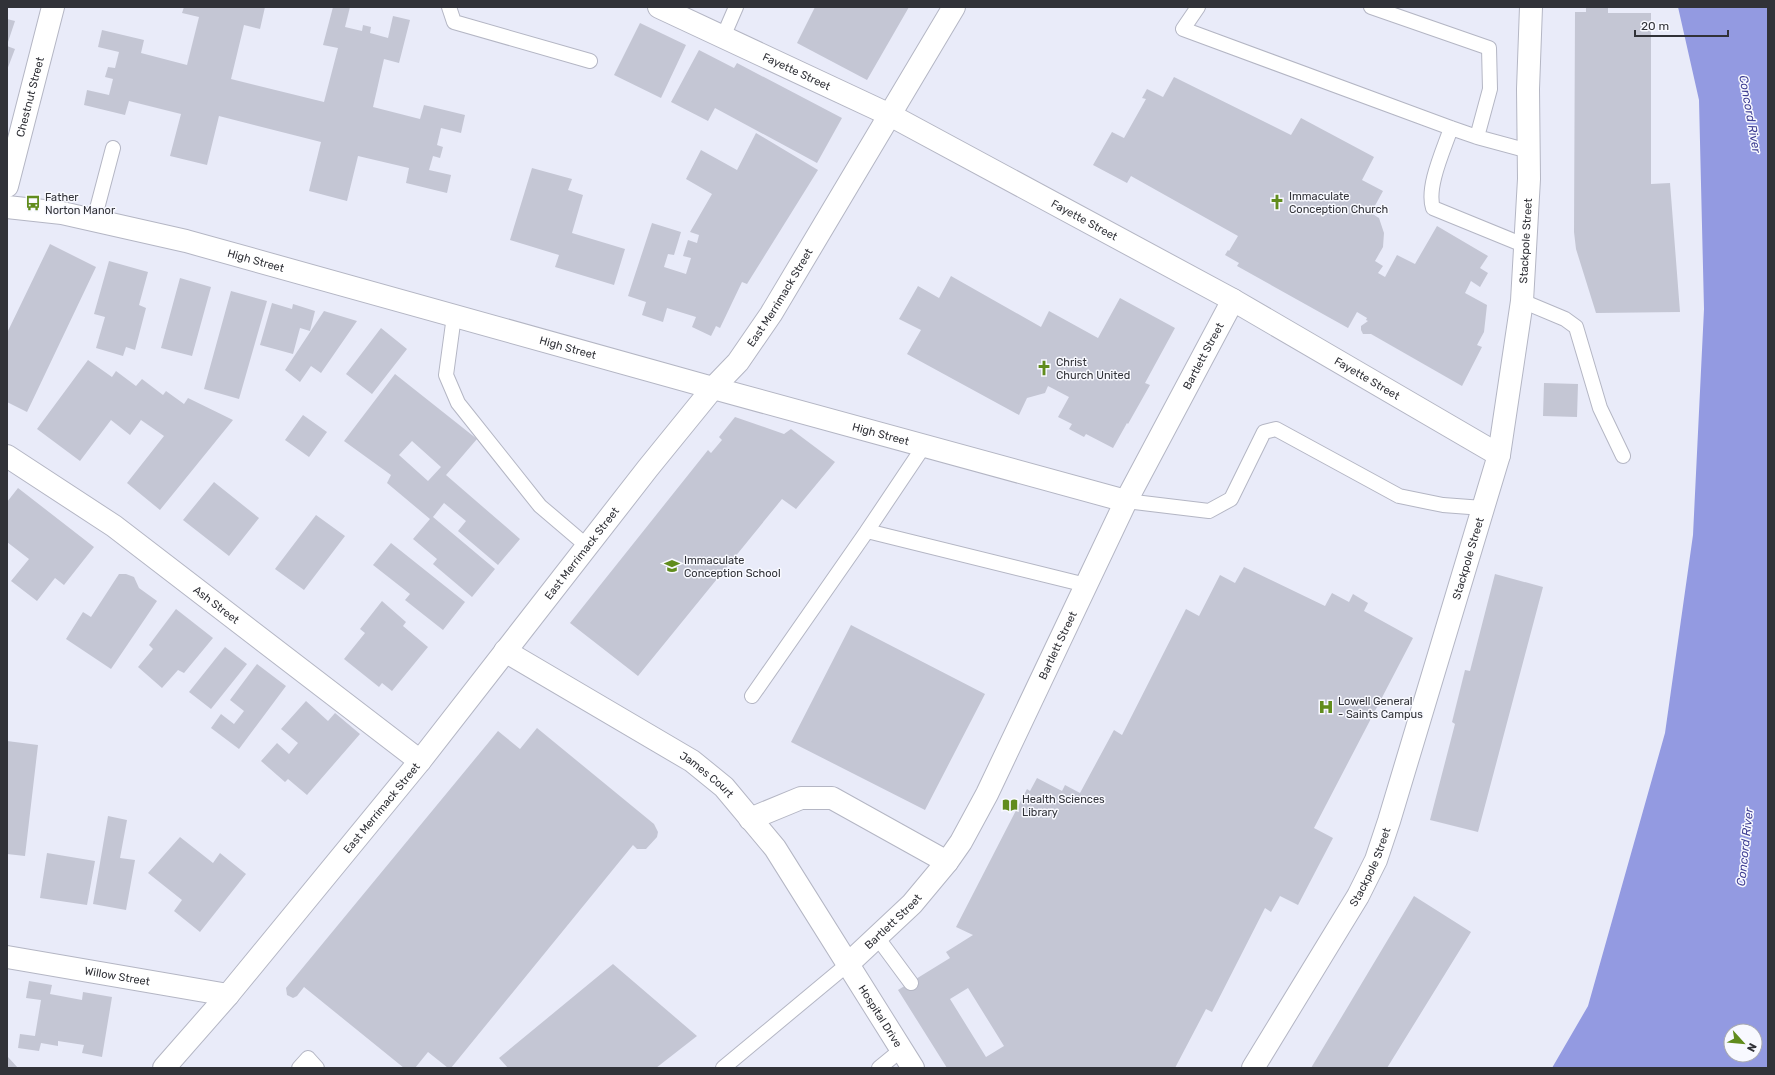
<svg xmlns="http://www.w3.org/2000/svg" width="1775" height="1075" viewBox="0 0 1775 1075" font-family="Rubik,sans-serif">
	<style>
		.water { fill: #939ae1; fill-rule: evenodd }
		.building { fill: #c4c6d4; fill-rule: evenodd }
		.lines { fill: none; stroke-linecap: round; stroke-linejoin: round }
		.service-casing { stroke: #b4b6c4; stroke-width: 16 }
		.minor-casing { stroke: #b4b6c4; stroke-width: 24 }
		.tertiary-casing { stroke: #b4b6c4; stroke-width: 24 }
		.secondary-casing { stroke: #b4b6c4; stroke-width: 24 }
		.service { stroke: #fff; stroke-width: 14 }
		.minor { stroke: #fff; stroke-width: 22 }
		.tertiary { stroke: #fff; stroke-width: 22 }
		.secondary { stroke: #fff; stroke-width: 22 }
		.labels { text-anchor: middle; stroke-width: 3; stroke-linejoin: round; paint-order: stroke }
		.street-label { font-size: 11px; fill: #313238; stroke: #f8f9ff }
		.poi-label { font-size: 11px; fill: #313238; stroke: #f8f9ff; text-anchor: start }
		.water-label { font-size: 12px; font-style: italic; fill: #3f3f93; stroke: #f8f9ff }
	</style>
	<rect width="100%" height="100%" fill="#e9ebf9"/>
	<path class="water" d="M1678,7H1768V1068H1552L1588,1006L1665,733L1693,535L1704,309L1699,100ZM1731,1031H1755V1055H1731Z"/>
	<path class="building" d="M184,7H265L260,29L244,25L231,79L324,102L338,48L323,45L333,7H350L345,27L362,31L363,25L371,27L370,33L388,38L393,16L410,20L399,63L384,59L373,107L420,119L424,105L465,115L461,133L441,128L437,145L443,147L440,158L433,156L429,170L451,175L447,193L406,183L409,168L358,156L347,201L309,191L321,142L219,116L207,165L170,156L181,114L129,101L125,115L84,105L87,90L109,95L113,79L105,77L108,67L115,68L119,52L98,47L102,30L144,40L141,53L187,65L199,17L182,13Z
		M815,7H909L867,80L797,43Z
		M1586,7H1608V13H1651V184L1670,183L1680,312L1596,313L1576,249L1574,232L1575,12H1586Z
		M7,19L15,21L7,45Z
		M640,23L686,45L661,98L614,75Z
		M7,46L15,49L7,70Z
		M699,50L734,68L737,63L842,118L817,163L715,108L708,121L671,102Z
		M1174,77L1291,135L1301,118L1374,157L1362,180L1383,191L1371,213L1379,218L1384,233L1383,247L1375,261L1383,266L1378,273L1385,277L1397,255L1415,264L1437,226L1488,256L1480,268L1488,273L1480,287L1471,281L1465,293L1487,305L1484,332L1477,345L1482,347L1462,386L1371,334H1363L1361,330V326L1368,321L1366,320L1367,318L1357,312L1348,328L1237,266L1239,263L1225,255L1228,250L1229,251L1238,236L1131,176L1127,183L1093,165L1112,132L1124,138L1146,99L1142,98L1147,89L1163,97Z
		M756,133L818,170L747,284L742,282L720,328L716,326L711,336L692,327L696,317L667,308L663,322L642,315L646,302L628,296L652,223L681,232L674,255L668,254L664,267L686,274L691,258L683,256L688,240L697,243L699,235L690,232L712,194L686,179L701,150L737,170Z
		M532,168L572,179L568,190L583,195L572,233L625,249L614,285L555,267L559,255L510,240Z
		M50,244L96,267L27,412L7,402V333Z
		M109,261L148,272L139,305L146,308L135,350L126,347L123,356L96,348L105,317L94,314Z
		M951,276L1041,327L1049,311L1098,338L1120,298L1175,328L1145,383L1150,385L1128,424L1127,423L1113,448L1086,434L1084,437L1069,429L1072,424L1058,417L1069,397L1048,386L1045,393L1027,398L1019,415L907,354L921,330L899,319L918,286L939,298Z
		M180,278L211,287L192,356L161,348Z
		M231,291L267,301L239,399L204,389Z
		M272,303L292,309L293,304L315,311L310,331L300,328L293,354L260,345Z
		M324,311L357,321L321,373L311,366L300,382L285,370Z
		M381,328L407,349L372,394L346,374Z
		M88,360L112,377L116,371L136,386L142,379L163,395L166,391L184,404L188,398L233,420L160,510L127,483L164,436L141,420L130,435L111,420L80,461L37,429Z
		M395,374L477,439L446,475L520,539L498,565L458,531L466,521L444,503L433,517L495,569L472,597L433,564L437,559L413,539L430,519L387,483L391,475L344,441ZM412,441L441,467L428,481L399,455Z
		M1544,383L1578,384L1577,417L1543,416Z
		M303,415L327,432L309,457L285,440Z
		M735,417L784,434L791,429L835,462L796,509L782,499L638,676L570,623L708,450L711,453L722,440L719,437Z
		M214,482L259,518L229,556L183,520Z
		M18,488L94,547L64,585L55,578L37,601L11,581L29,559L7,542V502Z
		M316,515L345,536L304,590L275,569Z
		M391,543L465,602L443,630L405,600L410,594L373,565Z
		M1244,567L1325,606L1332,593L1349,602L1353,594L1368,603L1364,611L1413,638L1314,828L1333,838L1298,905L1280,896L1271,912L1265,908L1212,1012L1206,1009L1175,1068H947L898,990L950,958L946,952L973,935L956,927L1027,789L1030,791L1037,778L1062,791L1065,785L1080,793L1114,730L1122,735L1186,609L1199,616L1220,575L1235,583ZM968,988L1004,1046L986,1057L950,999Z
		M119,574H126L134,577L139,588L157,601L111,669L66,639L83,612L91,617Z
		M1495,574L1543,587L1478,832L1430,820L1455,724L1452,722L1465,670L1470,671Z
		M382,601L406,622L403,626L428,647L392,691L382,683L379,687L344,659L365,633L360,629Z
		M176,609L213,638L184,673L178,670L162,688L138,667L153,649L149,645Z
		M851,625L985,694L925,810L791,742Z
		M225,647L247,664L211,709L189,692Z
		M257,664L286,686L239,749L211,728L221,714L234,724L244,711L230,700Z
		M306,701L328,721L335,713L360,734L307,795L288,779L285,782L261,761L277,743L289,754L298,743L281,729Z
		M537,728L654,824L658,832L657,837L646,849H637L633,845L451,1068H448L428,1052L415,1068H404L304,987L297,996L293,998L287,995L286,988L498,731L520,749Z
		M7,741L38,745L25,856L7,854Z
		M108,816L127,820L120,858L135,860L126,910L93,904Z
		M180,837L213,863L220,853L246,874L200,932L174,911L182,900L148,873Z
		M47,853L95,861L87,905L40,898Z
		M1414,896L1471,932L1387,1068H1311Z
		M613,964L697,1036L656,1068H508L499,1058Z
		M29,981L52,985L50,994L82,1000L83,992L112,997L102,1057L82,1053L84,1045L58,1041V1046L41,1043L39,1051L18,1048L20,1034L35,1036L41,1000L26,998Z
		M8,1057L18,1068H7Z"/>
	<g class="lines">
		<g class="service-casing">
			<path id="service" d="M449,7L454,22L590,61
				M1198,7L1183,29L1451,128L1477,137L1490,89L1489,48L1371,7
				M723,37L736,7
				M1451,128C1444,149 1426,187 1433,208L1526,246
				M1477,137L1529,151
				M94,220L113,148
				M1522,301L1565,319L1576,327L1600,408L1623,456
				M454,316L446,375L458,403L540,506L587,546
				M1126,501L1209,511L1231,499L1264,432L1276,429L1399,496L1443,505L1483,508
				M867,531L924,446
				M752,696L867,531L1086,585
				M877,937L911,983
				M299,1068L308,1058L317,1068
				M723,1068L848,964
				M879,1068L901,1050"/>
		</g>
		<g class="minor-casing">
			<g id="minor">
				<path id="s1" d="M659,7L890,115L1233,300L1499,455"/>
				<path id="s2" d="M7,186L53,7"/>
				<path id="s3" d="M713,388L1126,501"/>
				<path id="s4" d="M7,456L114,526L420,761"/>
				<path id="s5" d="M505,651L692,761L724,787L775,848L913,1068"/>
				<path d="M750,819L801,798H832L947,862"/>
				<path id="s6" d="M7,957L228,995"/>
				<path id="s7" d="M848,964L912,904L947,862L961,842L987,794L1126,501L1233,300"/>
				<path id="s8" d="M1253,1068L1358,896L1376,860L1389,821L1499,455L1522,301L1529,179L1528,89L1531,7"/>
			</g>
		</g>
		<g class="tertiary-casing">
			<g id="tertiary">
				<path id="s9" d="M7,207L62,213L186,241L713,388"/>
			</g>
		</g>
		<g class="secondary-casing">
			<g id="secondary">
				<path id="s10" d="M164,1068L228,995L420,761L648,468L713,388L738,362L771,314L954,7"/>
			</g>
		</g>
		<use href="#service" class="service"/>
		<use href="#minor" class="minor"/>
		<use href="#tertiary" class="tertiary"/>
		<use href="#secondary" class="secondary"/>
	</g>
	<defs>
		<g id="church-bare" transform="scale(1.2)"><path d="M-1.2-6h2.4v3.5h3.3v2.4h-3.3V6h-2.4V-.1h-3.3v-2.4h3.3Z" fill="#618c1d" stroke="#f8f9ff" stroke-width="2.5" paint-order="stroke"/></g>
		<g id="bus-bare" transform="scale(1.2)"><path d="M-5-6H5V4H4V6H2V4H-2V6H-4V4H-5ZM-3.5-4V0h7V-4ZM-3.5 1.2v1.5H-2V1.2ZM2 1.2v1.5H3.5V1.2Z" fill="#618c1d" stroke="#f8f9ff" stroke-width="2.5" paint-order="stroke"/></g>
		<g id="school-bare" transform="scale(1.2)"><path d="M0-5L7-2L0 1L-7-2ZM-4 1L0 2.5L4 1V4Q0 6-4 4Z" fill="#618c1d" stroke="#f8f9ff" stroke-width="2.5" paint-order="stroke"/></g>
		<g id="hospital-bare" transform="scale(1.2)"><path d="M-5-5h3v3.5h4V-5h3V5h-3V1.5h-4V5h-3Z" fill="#618c1d" stroke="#f8f9ff" stroke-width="2.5" paint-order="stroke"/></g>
		<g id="library-bare" transform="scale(1.2)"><path d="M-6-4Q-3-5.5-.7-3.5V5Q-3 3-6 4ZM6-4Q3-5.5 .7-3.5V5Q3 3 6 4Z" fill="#618c1d" stroke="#f8f9ff" stroke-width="2.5" paint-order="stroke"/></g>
	</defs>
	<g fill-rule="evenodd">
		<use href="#church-bare" x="1277" y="202"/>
		<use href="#bus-bare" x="33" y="203"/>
		<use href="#church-bare" x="1044" y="368"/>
		<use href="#school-bare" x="672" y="566"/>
		<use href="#hospital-bare" x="1326" y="707"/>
		<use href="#library-bare" x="1010" y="805"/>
	</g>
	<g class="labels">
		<g class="street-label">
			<text dy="4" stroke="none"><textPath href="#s1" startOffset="152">Fayette Street</textPath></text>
			<text dy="4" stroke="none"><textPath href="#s2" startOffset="92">Chestnut Street</textPath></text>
			<text dy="4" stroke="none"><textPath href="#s1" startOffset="476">Fayette Street</textPath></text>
			<text dy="4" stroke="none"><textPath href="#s8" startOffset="881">Stackpole Street</textPath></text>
			<text dy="4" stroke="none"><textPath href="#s9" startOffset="255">High Street</textPath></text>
			<text dy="4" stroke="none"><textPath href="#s10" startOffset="987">East Merrimack Street</textPath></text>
			<text dy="4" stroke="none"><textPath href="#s9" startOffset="579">High Street</textPath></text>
			<text dy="4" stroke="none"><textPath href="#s7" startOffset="710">Bartlett Street</textPath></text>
			<text dy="4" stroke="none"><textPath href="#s1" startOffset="800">Fayette Street</textPath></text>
			<text dy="4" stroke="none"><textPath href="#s3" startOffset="174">High Street</textPath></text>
			<text dy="4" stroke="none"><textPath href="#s10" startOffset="663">East Merrimack Street</textPath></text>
			<text dy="4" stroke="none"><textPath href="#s8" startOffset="557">Stackpole Street</textPath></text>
			<text dy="4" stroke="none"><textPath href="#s4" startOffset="257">Ash Street</textPath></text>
			<text dy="4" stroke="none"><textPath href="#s7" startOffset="386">Bartlett Street</textPath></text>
			<text dy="4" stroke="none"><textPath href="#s5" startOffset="237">James Court</textPath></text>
			<text dy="4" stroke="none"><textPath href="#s10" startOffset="339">East Merrimack Street</textPath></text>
			<text dy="4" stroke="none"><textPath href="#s8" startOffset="233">Stackpole Street</textPath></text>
			<text dy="4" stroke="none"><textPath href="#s7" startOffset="62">Bartlett Street</textPath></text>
			<text dy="4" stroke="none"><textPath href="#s6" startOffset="112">Willow Street</textPath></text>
			<text dy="4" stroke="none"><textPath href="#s5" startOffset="536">Hospital Drive</textPath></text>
		</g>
		<g class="poi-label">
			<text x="1289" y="200">Immaculate<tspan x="1289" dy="13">Conception Church</tspan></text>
			<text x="45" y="201">Father<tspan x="45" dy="13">Norton Manor</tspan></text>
			<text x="1056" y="366">Christ<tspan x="1056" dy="13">Church United</tspan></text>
			<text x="684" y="564">Immaculate<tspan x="684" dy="13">Conception School</tspan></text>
			<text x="1338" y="705">Lowell General<tspan x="1338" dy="13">- Saints Campus</tspan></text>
			<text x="1022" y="803">Health Sciences<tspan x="1022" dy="13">Library</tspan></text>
		</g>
		<g class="water-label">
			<text transform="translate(1750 114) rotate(80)" y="4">Concord River</text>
			<text transform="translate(1745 847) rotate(-84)" y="4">Concord River</text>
		</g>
	</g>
	<rect width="1775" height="1075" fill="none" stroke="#313238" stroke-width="16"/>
	<g transform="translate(1743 1043) rotate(117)"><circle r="19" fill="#f8f9ff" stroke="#a8a9af"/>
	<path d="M0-3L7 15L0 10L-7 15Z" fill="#618c1d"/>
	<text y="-6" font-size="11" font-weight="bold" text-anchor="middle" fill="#313238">N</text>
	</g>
	<path d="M1635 30v6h93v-6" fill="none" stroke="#313238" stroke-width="2"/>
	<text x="1641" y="30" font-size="12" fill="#313238" stroke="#f8f9ff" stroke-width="3" paint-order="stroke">20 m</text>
</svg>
